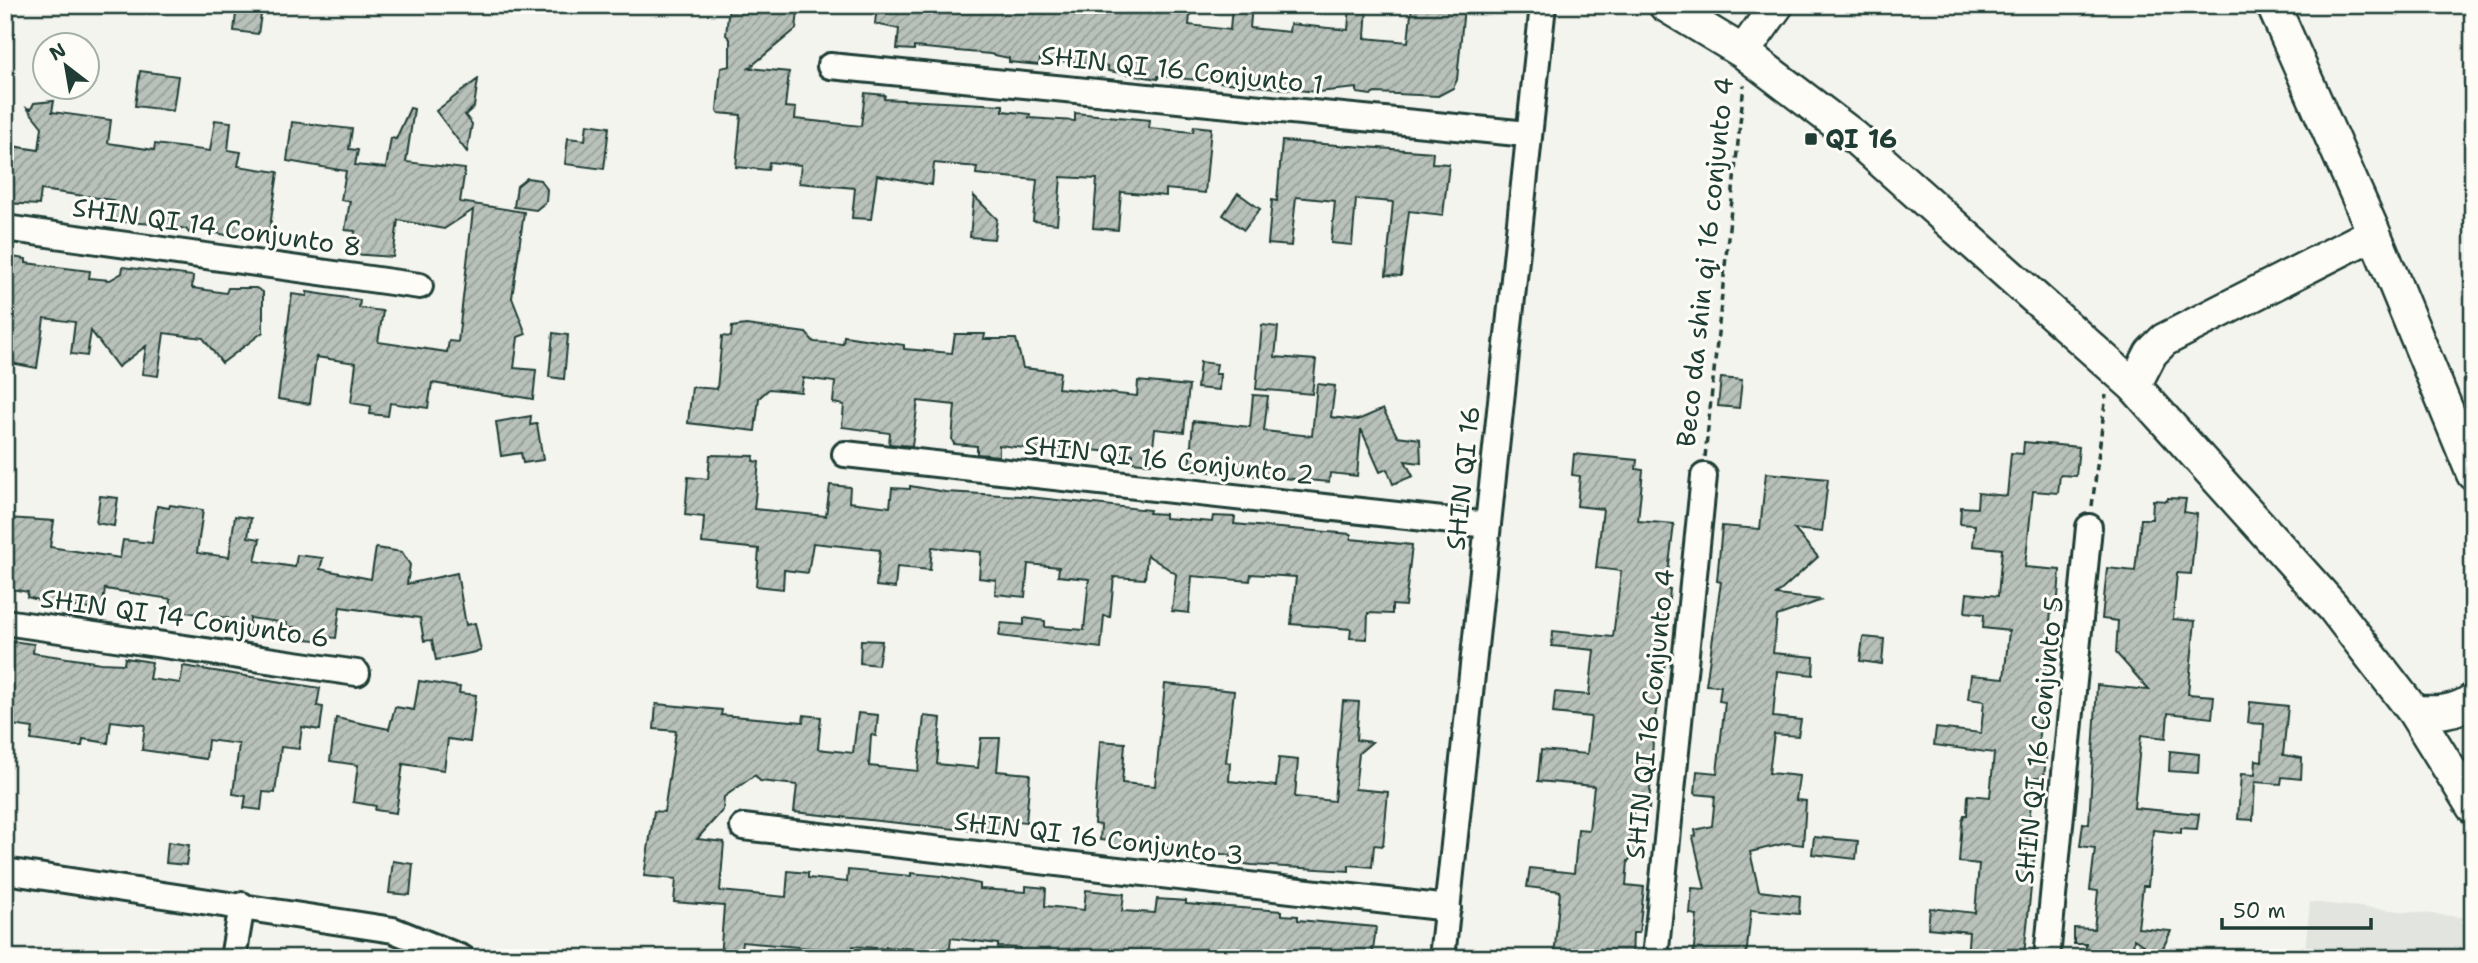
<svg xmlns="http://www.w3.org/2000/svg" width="2478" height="963" viewBox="0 0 2478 963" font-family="'Shantell Sans',sans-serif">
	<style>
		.built { fill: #e2e5df }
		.building { fill: url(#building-hatch); stroke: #1f3d34; stroke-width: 2 }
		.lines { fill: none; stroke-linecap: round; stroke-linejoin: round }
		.minor-casing { stroke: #1f3d34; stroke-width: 30 }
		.major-casing { stroke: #1f3d34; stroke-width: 37 }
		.path { stroke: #1f3d34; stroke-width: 3.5; stroke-dasharray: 7 5; stroke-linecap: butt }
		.minor { stroke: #fdfcf7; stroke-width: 24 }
		.major { stroke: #fdfcf7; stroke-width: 32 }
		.poi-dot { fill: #1f3d34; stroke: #fdfcf7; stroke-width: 2.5 }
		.labels { text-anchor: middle; stroke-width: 6; stroke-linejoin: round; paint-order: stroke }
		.street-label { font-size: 26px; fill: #1f3d34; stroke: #fdfcf7 }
		.poi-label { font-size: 26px; font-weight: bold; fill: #1f3d34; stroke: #fdfcf7; text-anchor: start }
	</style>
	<defs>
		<pattern id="building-hatch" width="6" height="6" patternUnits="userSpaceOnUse" patternTransform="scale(1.75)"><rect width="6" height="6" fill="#b9c1bb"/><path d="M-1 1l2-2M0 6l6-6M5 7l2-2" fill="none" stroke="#969e99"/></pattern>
	</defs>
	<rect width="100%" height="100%" fill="#f4f4ef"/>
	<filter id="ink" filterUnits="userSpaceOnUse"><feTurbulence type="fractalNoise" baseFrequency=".0143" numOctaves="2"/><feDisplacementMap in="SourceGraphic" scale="14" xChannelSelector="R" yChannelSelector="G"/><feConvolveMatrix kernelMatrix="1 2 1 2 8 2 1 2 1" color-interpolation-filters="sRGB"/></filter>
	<g filter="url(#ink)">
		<path class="built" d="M2310,902L2473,918V958H2304Z"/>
		<path class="building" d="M237,5L262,8L258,34L234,31Z
			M729,5H784L789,11H798L796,29L749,68L789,72L785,107L796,108L795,119L861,126L865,93L885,95L884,99L1003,105V111L1030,114L1029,118L1075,121V113L1150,120L1149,128L1193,132L1194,126L1211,128L1205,193L1166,189V196L1121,192L1118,230L1093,228L1097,179L1061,177L1057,224L1033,221L1037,180L976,174L977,167L934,163L932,185L877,175L871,219L852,218L855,188L799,183L801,165L769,162L768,170L736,167L741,115L718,113L717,110L721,68L730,66V39L726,35Z
			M877,5H1138L1171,10L1172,5H1191L1189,25L1230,30L1232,5H1252L1250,28L1289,32L1290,24L1348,30L1350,5H1367L1365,38L1408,42L1412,5L1464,7L1457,80L1453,88L1438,96L1375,93L1371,95L1357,93V88L1317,92L1158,76V79L1108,71V66L1040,59L1039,65L1009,62V58L990,54L914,47V50L897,49L899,29L875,24Z
			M140,71L178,76L173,111L135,106Z
			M478,79L474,107L465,115L472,124L467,152L436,111Z
			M54,101L52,112L111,120L108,143L154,150L155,144L210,151L215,120L231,122L228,150L241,152L238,166L278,172L269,233L243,229L242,238L195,229L189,233L186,229L155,224L110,221L113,200L41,190L39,205L5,203V145L39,150L42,127L27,108L31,109L34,103Z
			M410,108L414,109L406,162L465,169L460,202L524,212L512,298L526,334L518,337L514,368L536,370L533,399L432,383L428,408L390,403L388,416L370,414L371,406L351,403L356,363L316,357L310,404L278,399L292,294L307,296V292L360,300L359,308L383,311L378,342L447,352L449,341L458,342L473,210L444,229L398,220L393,257L352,254L355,231L345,230L350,201L341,200L346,171L287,161L292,122L352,129L349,149L358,150L355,165L386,168L391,138L396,139Z
			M587,124L609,127L604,169L565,164L568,138L585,140Z
			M1282,141L1433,152L1432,163L1449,164L1443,215L1409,211L1401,276L1386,275L1393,202L1356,199L1352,245L1331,243L1335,201L1296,197L1291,246L1268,244L1272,200L1277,201Z
			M527,178L540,180L547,189L546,202L536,210L514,207L517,186Z
			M1238,193L1260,209L1244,230L1223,215Z
			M974,196L997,219L994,239L970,237Z
			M5,256L26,259V263L90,271L89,278L110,280L122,273L123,267L193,276L192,288L226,293L228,288H256L263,292V332L222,363L203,338L164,333L158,376L142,374L146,346L118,367L91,331L87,356L71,354L75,322L44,318L37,368L5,362Z
			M746,325L806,333L814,342L843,344L844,336L904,345V349L952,353L955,334H985L984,339H1016L1023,368L1060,372L1058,388L1137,396L1138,381L1189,386L1184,432L1155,429L1151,464L1133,462V454L1059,447V452L999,445V456L977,454V446L954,444L952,440L955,405L918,401L912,446L889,444L890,433L842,427L844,405L833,403L835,382L803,378L801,392L769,389L759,398L755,431L688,423L692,387L717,389L722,336L731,337L732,327Z
			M1262,325L1278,327L1275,357L1316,360L1312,394L1256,389Z
			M553,333L568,335L564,379L549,377Z
			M1200,362L1217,364L1215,374H1220L1219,390L1197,388Z
			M1721,378L1742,380L1739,408L1718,406Z
			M1317,384L1335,386L1331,417L1358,420L1383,409L1397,436L1420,439L1421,463L1405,461L1413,476L1393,484L1387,469L1380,472L1361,429L1357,476L1330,473L1329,482L1189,470L1193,421L1250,427L1253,395L1268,396L1264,431L1312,436Z
			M531,416L530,425L537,424L543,460L523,463L521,453L501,456L496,422Z
			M2024,442L2079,447L2076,476L2060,475L2058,493L2033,491L2025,567L2060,570L2057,611H2051L2038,745L2047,746L2044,778L2035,777L2028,826L2026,857L2034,858L2024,955L1967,958L1969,932L1928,928L1930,908L1975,913L1979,864L1959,862L1962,822L1964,815H1967L1968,795L1990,797L1994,753L1934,745L1936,728L1981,733L1984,701L1968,699L1971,675L2004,678L2009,631L1983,628L1984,614L1965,612L1967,593L1998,596L2002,549L1973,546L1975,525L1960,524L1961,507L1977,508L1978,493L2007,496L2011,453L2023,454Z
			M1574,454L1637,460L1636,469L1643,470L1638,521L1674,524L1666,589H1670L1662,662L1665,663L1654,723L1649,809L1634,808L1631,836L1640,850L1628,861L1626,885L1644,887L1639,933H1633L1632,958H1554L1560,891L1527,887L1530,868L1574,873L1578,829L1589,830L1594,786L1538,781L1541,750L1587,754L1591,717L1553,713L1555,692L1589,695L1594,650L1552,646L1553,631L1613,637L1621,571L1596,568L1603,509L1577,506L1580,476L1572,475Z
			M710,455L754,456L753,461L759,462L754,509L826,516L830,485L850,487L849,502L890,507L892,488L910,489V486L945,492L1020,496L1150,510L1149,513L1165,514V518L1212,522L1213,516L1235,517L1234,524L1351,534V539L1412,545L1405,606L1392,605V614L1368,613L1367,639L1350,638L1351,629L1291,624L1296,577L1251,574L1250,581L1192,576L1189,613L1172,611L1176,574L1147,555L1145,579L1114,577L1110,617L1104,616L1101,648L999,636L1001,623L1024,625V618L1045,621V627L1084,630L1089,579L1058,576L1059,567L1028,564L1025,597L995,594L996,580L979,578L981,552L932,547L930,570L897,567L895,588L876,586L880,550L813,543L808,573L784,570L783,589L756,586L759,549L702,543L704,517L685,515L688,477L708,479Z
			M1766,473L1828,479L1822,532L1794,529L1818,557L1776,595L1822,600L1777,616L1773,653L1814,657L1813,675L1777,671L1773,717L1801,720L1798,736L1774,734L1769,773L1799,776L1796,800L1806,801L1803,845L1787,843L1750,852L1759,891L1800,896L1799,914L1751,910L1746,958H1693L1697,915L1690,914L1692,888L1705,889L1693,837L1696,836L1695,830L1712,826L1715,796L1695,794L1697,771L1717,773L1725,702L1719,701L1721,686L1706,685L1721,582L1717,581L1722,526L1760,529Z
			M100,496L118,498L114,526L96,523Z
			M2168,498L2186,499L2184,512L2197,514L2191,574L2177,573L2173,619L2195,621L2188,694L2214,696L2212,718L2168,713L2166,738L2141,735L2134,808L2199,814L2197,829L2181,828V833L2153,830L2148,886H2143L2138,928L2171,931L2163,948L2153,952L2134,939L2132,958H2085L2086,944H2074V928L2094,929L2098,891L2090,890L2095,848L2080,846L2083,823L2089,824L2097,685L2149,690L2116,653L2118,621L2102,619L2107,568L2135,571L2141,519H2152L2153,500L2167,501Z
			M170,505L203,510L197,553L229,557L235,516L251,518L248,537L260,539L255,561L295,567L297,555L323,558L320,569L371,579L376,548L402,552L410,565L407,584L457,573L466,625L475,623L481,651L436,660L432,640L424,641L420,618L340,607L336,638L317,636L316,640L294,638L295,627H286L287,623L250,618L248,632L226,629L228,618L170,610L171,599L105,589L102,608L97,610L50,603L27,597L28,592L5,588L8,518L54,521L50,547L120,558L123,540L152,543L157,506L169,508Z
			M1863,637L1884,639L1882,664L1860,661Z
			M861,640L882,641L878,665L860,663Z
			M11,641L34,644L33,653L101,663L124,664L125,658L152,662L149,679L180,683L183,666L320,688L317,706L323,707L320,730L302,727L299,749L281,747L275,793L263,792L261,810L244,808L246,796L233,794L239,744L208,740L206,759L142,750L145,725L111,721L108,743L83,739L82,746H75L31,740L33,728L5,724V659H9Z
			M419,681L460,687L459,693L476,695L470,742L448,739L444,770L403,764L396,813L375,810L376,806L353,802L358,765L330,761L336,718L389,729L395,707L414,710Z
			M1165,684L1234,691L1226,762L1230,763L1229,781L1276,786L1279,758L1298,760L1295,797L1334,801L1343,701L1359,702L1356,740L1372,742L1359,753L1355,789L1388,792L1383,846L1374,845L1372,867L1349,865V871L1252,865L1229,862L1230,855L1139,845L1110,847V841L1100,840L1101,825L1094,824L1100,741L1125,743L1122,783L1155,786Z
			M2250,702L2288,706L2283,755L2302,758L2301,779L2282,777L2281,784L2255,782L2253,820L2238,819L2241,774L2255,775L2256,760L2262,761L2264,724L2248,723Z
			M656,704L722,710L721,715L803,722L804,715L821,717L818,749L853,753L858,713L878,715L876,736L871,735L869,766L918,771L924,716L941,718L937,764L978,768L981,738H1000L997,771L1030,774L1026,822L1004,820L1003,834L794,812L797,785L760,781L755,775L724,797L723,810L697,839L724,842L720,891L786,897L788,871L808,873V878L847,882L848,870L911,876V873L941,876L980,884V889L1026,892V886L1046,888L1045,906L1084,910L1086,890L1124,894L1122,911L1155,913L1157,899L1186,901V904L1282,911V915L1298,916V920L1376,927L1372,958H1225L1192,954V958H1047L1019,955L1020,948L998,947V944L951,938L949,958H930L931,950L886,947V949L853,946L852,952L742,942L740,958H720L724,906L674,902L676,879L644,876L654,811L664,812L676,731L654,729Z
			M2170,751L2199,754L2198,773L2169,771Z
			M1814,837L1858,841L1856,859L1812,854Z
			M168,842L189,845L186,865L166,863Z
			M393,861L413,864L410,895L389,893Z"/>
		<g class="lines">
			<g class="minor-casing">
				<path id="minor" d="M830,66L1528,134
					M5,228L420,286
					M845,454L1488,525
					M5,622L357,673
					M743,827L1448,908
					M5,871L393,930L462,958
					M233,958L242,905
					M1442,958L1543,5
					M1655,958L1704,476
					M2047,958L2089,527"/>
			</g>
			<g class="major-casing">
				<path id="major" d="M1665,5L1743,52L1852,135L2134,386L2333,607L2414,712L2473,807
					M2273,5L2374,233L2473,474
					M1743,52L1777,5
					M2134,386L2151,353L2164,340L2374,233
					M2414,712C2436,713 2455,713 2473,700"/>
			</g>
			<path class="path" d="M1705,457L1744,85
				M2092,506L2106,395"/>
			<use href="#minor" class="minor"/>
			<use href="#major" class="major"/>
		</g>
	</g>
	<rect class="poi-dot" x="1804" y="132" width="14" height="14" rx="3.5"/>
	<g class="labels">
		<g class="street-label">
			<text transform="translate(1182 70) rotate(6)" y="9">SHIN QI 16 Conjunto 1</text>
			<text transform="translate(217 227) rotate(8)" y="9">SHIN QI 14 Conjunto 8</text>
			<text transform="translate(1705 262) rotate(-84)" y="9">Beco da shin qi 16 conjunto 4</text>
			<text transform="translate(1169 460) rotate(6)" y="9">SHIN QI 16 Conjunto 2</text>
			<text transform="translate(1463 478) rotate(-84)" y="9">SHIN QI 16</text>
			<text transform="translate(185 618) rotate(8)" y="9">SHIN QI 14 Conjunto 6</text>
			<text transform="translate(1650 714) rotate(-84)" y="9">SHIN QI 16 Conjunto 4</text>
			<text transform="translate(2039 740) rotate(-84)" y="9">SHIN QI 16 Conjunto 5</text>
			<text transform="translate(1099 838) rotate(7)" y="9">SHIN QI 16 Conjunto 3</text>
		</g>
		<g class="poi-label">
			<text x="1825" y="148">QI 16</text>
		</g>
	</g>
	<rect width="2478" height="963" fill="none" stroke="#fdfcf7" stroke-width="28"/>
	<rect x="14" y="14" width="2450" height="935" fill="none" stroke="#1f3d34" stroke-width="2.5" filter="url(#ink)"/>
	<g transform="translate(66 66) rotate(329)"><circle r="33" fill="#fdfcf7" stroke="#a4b0a9" stroke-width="2"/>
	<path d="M0-5L12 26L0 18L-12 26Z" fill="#1f3d34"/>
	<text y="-10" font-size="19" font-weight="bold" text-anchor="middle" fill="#1f3d34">N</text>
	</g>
	<path d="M2222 918v10h149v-10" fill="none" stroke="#1f3d34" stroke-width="3.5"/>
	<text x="2233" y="918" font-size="21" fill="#1f3d34" stroke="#fdfcf7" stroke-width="5" paint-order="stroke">50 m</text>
</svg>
